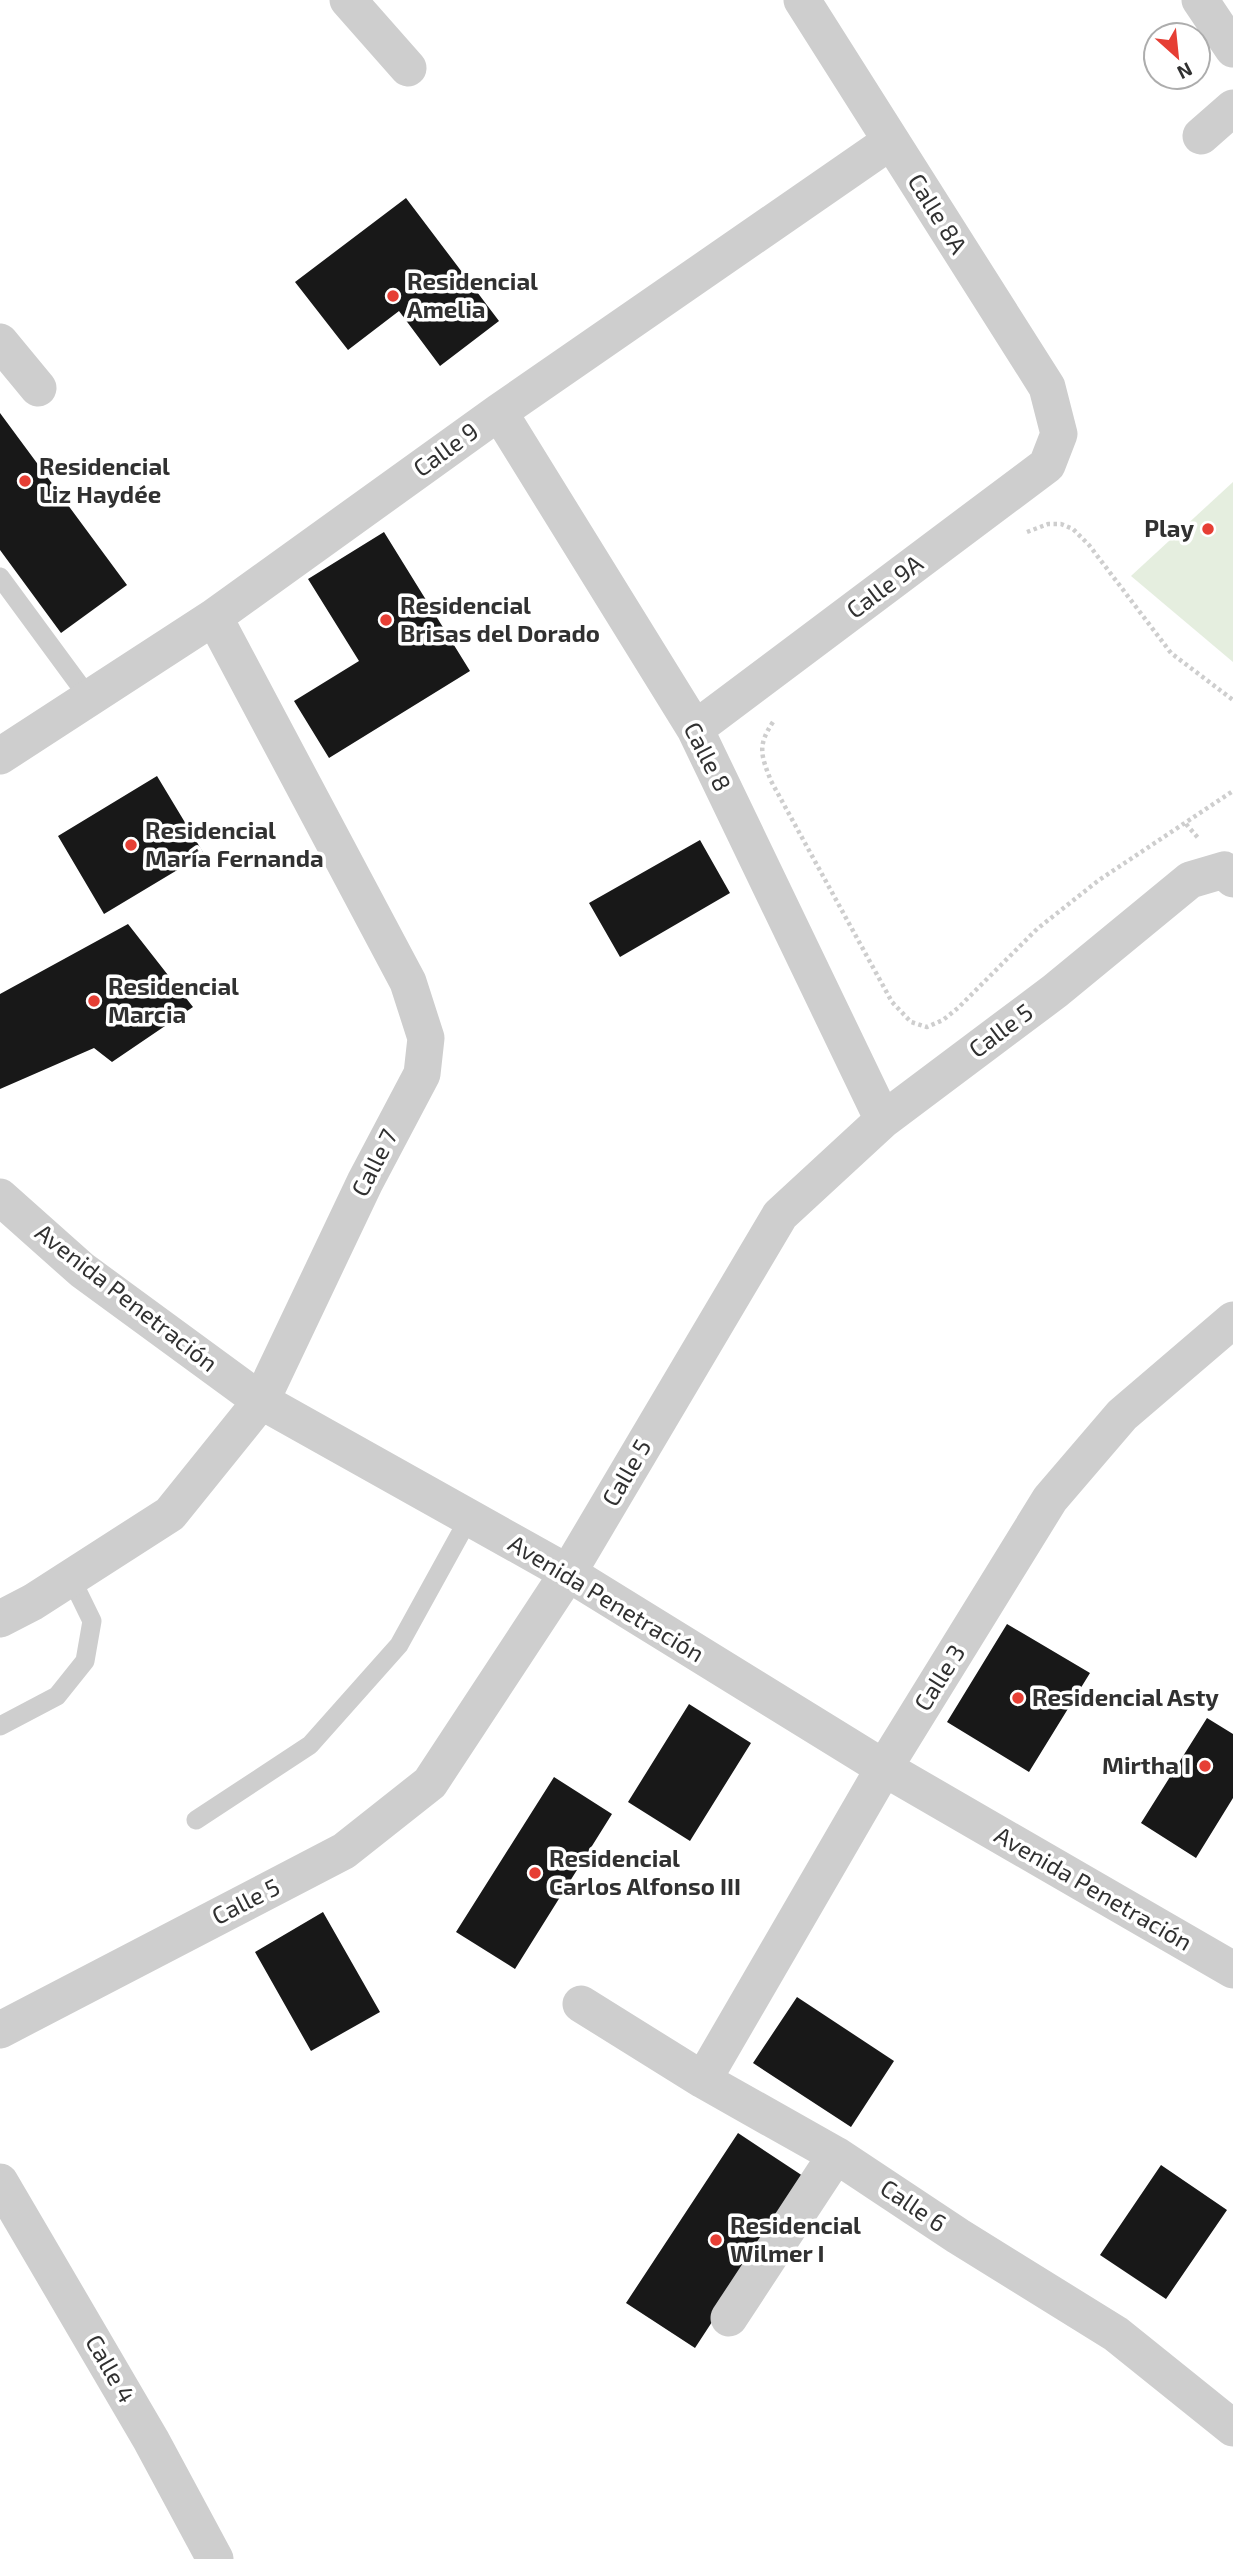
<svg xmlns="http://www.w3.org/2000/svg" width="1233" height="2559" viewBox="0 0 1233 2559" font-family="'Exo 2',sans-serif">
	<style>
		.garden { fill: #e5eedf }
		.building { fill: #181818 }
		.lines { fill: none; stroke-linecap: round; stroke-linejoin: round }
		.path { stroke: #cecece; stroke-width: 4.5; stroke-dasharray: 3.5 3.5; stroke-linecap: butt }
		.service { stroke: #cecece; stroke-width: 19 }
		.minor { stroke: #cecece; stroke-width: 37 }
		.poi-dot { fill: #e63e34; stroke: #fff; stroke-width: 2.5 }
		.labels { text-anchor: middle; stroke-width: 7; stroke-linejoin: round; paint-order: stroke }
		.street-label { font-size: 24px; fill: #313131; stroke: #fff }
		.poi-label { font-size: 24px; font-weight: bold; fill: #313131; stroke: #fff; text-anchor: start }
	</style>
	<rect width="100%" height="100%" fill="#fff"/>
	<path class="garden" d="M1233,482V662L1131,576Z"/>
	<path class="building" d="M406,198L499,321L440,366L399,311L348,350L295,282Z
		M0,413L127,585L61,633L0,550Z
		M384,532L470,671L329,758L294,701L359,661L308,579Z
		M157,776L204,854L104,914L58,836Z
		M700,840L730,893L620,957L589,903Z
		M128,924L193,1007L112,1062L94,1048L0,1089V994Z
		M1007,1624L1090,1673L1029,1772L947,1722Z
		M689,1704L751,1743L690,1841L628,1802Z
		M1207,1718L1233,1734V1798L1196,1858L1141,1823Z
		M554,1777L612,1814L515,1969L456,1932Z
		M323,1912L380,2012L311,2051L255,1952Z
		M797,1997L894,2061L851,2127L753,2063Z
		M738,2133L806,2178L695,2348L626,2303Z
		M1161,2165L1227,2210L1166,2299L1100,2255Z"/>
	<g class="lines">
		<path class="path" d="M1027,532L1048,524H1061L1073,529L1089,545L1171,653L1233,700
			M773,722C757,746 761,755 771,781L892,1002L911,1022L927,1027L943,1020L958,1008L1037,929L1099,880L1233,791
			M1186,824L1199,839"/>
		<path class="service" d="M0,577L89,698
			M0,1726L57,1696L85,1661L92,1621L71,1578
			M196,1820L310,1745L399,1645L469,1518"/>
		<path class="minor" d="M348,0L408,68
			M1200,0L1233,49
			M1201,136L1233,108
			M0,342L38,388
			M499,412L695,729L883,1120
			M695,729L1047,465L1059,434L1047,387L802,0
			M0,756L214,617L499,412L891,141
			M0,1197L82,1270L261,1401L568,1573L884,1768L1233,1970
			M0,1619L33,1602L170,1514L261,1401L365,1182L422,1074L426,1038L408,982L214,617
			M581,2004L703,2080L836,2155L958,2236L1116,2334L1233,2428
			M0,2030L344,1851L430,1783L568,1573L780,1215L883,1120L1055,991L1190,880L1224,870L1233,879
			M703,2080L884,1768L1050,1499L1122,1415L1233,1320
			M0,2182L151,2440L215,2559
			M729,2318L836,2155"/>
	</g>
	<g class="poi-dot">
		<circle cx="393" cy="296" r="7"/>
		<circle cx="25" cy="481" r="7"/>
		<circle cx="1208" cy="529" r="7"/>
		<circle cx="386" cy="620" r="7"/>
		<circle cx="131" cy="845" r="7"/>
		<circle cx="94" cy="1001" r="7"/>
		<circle cx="1018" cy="1698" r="7"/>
		<circle cx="1205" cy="1766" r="7"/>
		<circle cx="535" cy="1873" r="7"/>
		<circle cx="716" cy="2240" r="7"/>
	</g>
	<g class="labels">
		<g class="street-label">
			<text transform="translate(937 214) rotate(58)" y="8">Calle 8A</text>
			<text transform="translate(446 450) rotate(-36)" y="8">Calle 9</text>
			<text transform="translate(885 587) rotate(-37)" y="8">Calle 9A</text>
			<text transform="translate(707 757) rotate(63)" y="8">Calle 8</text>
			<text transform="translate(1001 1031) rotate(-37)" y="8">Calle 5</text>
			<text transform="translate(375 1163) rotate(-63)" y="8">Calle 7</text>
			<text transform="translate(126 1298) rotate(38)" y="8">Avenida Penetración</text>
			<text transform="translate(627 1473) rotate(-60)" y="8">Calle 5</text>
			<text transform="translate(606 1599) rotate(31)" y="8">Avenida Penetración</text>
			<text transform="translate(940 1678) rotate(-58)" y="8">Calle 3</text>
			<text transform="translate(1093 1889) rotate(30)" y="8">Avenida Penetración</text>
			<text transform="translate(246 1902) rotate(-27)" y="8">Calle 5</text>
			<text transform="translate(913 2206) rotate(34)" y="8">Calle 6</text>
			<text transform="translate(110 2369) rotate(60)" y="8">Calle 4</text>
		</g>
		<g class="poi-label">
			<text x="407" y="290">Residencial<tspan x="407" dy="28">Amelia</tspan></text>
			<text x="39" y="475">Residencial<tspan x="39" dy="28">Liz Haydée</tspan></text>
			<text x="1194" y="537" text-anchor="end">Play</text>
			<text x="400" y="614">Residencial<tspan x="400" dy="28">Brisas del Dorado</tspan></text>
			<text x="145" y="839">Residencial<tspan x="145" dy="28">María Fernanda</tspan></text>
			<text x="108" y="995">Residencial<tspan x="108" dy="28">Marcia</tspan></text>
			<text x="1032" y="1706">Residencial Asty</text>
			<text x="1191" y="1774" text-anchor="end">Mirtha I</text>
			<text x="549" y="1867">Residencial<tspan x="549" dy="28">Carlos Alfonso III</tspan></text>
			<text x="730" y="2234">Residencial<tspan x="730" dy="28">Wilmer I</tspan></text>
		</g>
	</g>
	<g transform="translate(1177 56) rotate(153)"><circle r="33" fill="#ffffff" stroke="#adadad" stroke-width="2"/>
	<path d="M0-5L12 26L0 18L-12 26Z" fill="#e63e34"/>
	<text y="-10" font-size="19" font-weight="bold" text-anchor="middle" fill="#313131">N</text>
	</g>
</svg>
